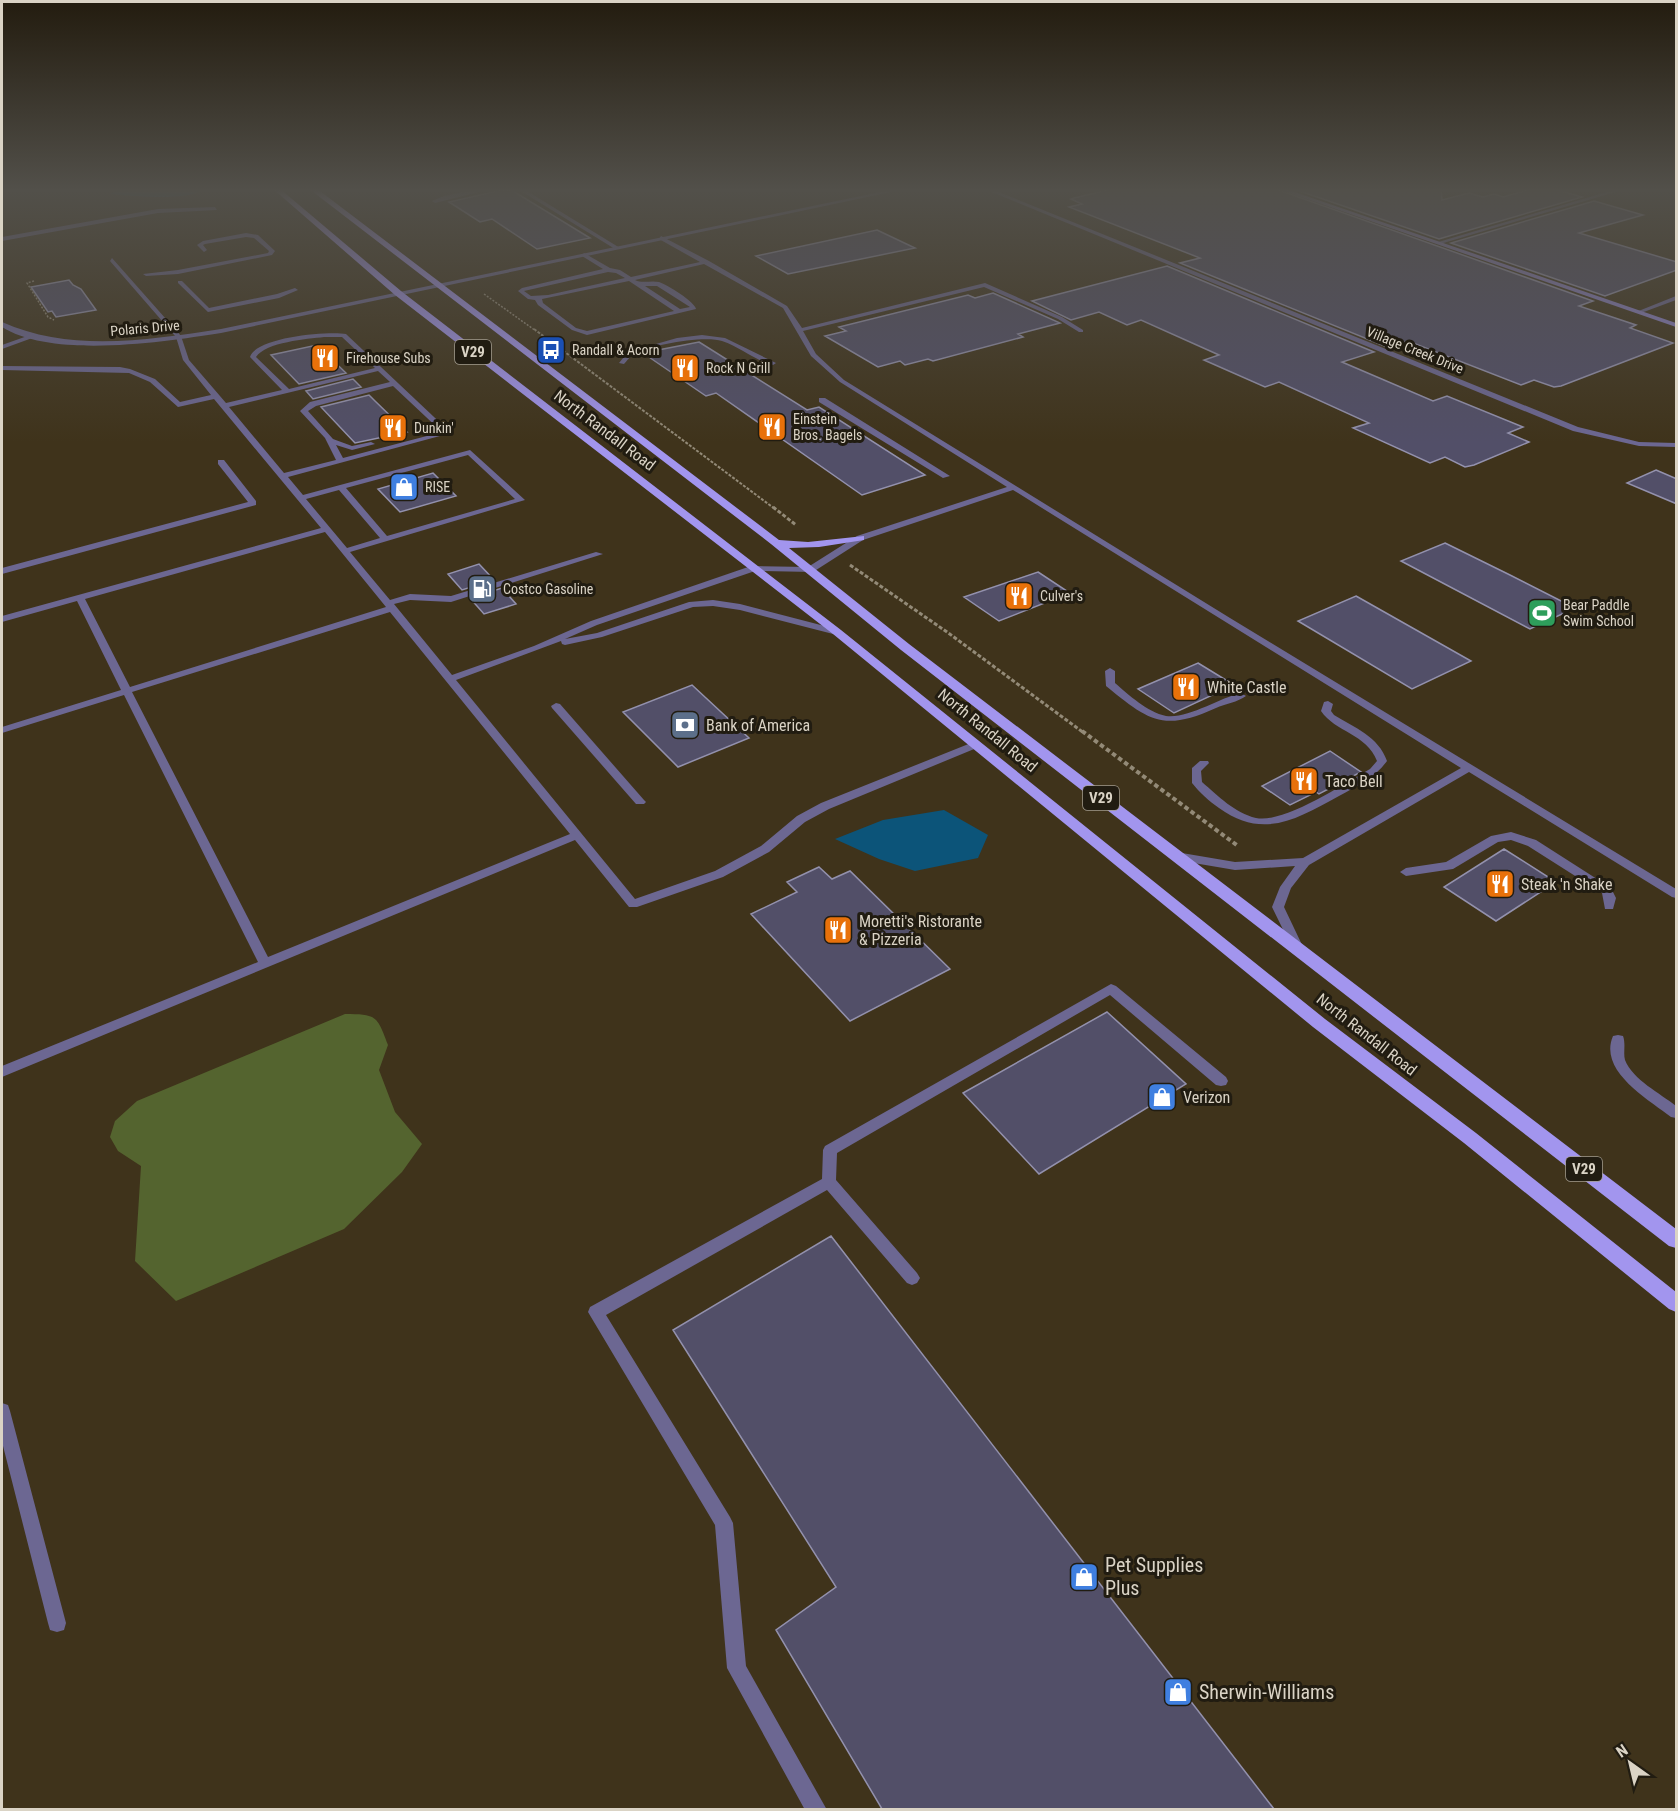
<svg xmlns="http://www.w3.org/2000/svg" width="1678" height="1811" viewBox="0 0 1678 1811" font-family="'Roboto Condensed',sans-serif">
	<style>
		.green { fill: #54642f }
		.water { fill: #0c5479 }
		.building { fill: #524f68; stroke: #9391ad; stroke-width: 1.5 }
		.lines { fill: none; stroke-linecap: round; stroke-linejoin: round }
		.path-far3 { stroke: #938a77; stroke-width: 1.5; stroke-dasharray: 2 1.5; stroke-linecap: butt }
		.path-far2 { stroke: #938a77; stroke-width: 2; stroke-dasharray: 3 1.5; stroke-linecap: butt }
		.path-far1 { stroke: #938a77; stroke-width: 3; stroke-dasharray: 4 2; stroke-linecap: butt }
		.path { stroke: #938a77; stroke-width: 4; stroke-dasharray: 4.5 3; stroke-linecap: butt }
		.lane { fill: #6c6792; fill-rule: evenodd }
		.street { fill: #6c6792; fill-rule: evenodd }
		.secondary { fill: #8b81c6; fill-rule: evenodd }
		.primary { fill: #a295ee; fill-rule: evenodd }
		.labels { text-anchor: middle; stroke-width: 6; stroke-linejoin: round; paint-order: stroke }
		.far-street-label { font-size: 14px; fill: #dad3c5; stroke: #211c11 }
		.far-poi-label { font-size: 14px; fill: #dad3c5; stroke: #211c11; text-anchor: start }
		.shield { fill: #211c11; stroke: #a29c8f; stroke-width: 1.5 }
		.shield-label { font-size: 15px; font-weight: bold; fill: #dad3c5 }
		.street-label { font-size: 16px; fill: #dad3c5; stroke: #211c11 }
		.poi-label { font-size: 16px; fill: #dad3c5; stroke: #211c11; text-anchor: start }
		.near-poi-label { font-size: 20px; fill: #dad3c5; stroke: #211c11; text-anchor: start }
	</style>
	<rect width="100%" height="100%" fill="#3f331b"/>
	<path class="green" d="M345,1014C377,1014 377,1016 388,1045L379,1070L395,1112L422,1144L402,1172L344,1229L176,1301L135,1261L141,1166L118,1151L110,1137L115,1121L137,1101Z"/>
	<path class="water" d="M117,188H206C190,202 133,196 111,194Z
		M944,810L988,835L978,858L915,871L879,859L835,839L883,820Z"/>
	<path class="building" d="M1116,188H1273L1593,301L1579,306L1636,325L1630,328L1673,343L1561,386L1554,387L1534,380L1521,385L1408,341L1387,347L1180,263L1200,258L1069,207L1082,204L1071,199L1074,198Z
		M1291,188H1441L1442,200L1469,193L1483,197L1494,194L1503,197L1535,188H1551L1582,197L1439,239Z
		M502,190L513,191L590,238L537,249L492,219L480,222L449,202Z
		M1594,201L1643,215L1579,233L1677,262V270L1605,296L1451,243Z
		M877,230L915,248L788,274L756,256Z
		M1167,266L1374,352L1342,362L1433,401L1447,396L1523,427L1508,433L1529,442L1474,465L1465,467L1445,457L1430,463L1353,428L1369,423L1279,382L1265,387L1204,360L1219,355L1141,320L1127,325L1099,312L1071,320L1032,301Z
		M69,280L73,285L81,289L96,310L56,317L52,311L48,312L31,287Z
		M993,293L1060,323L1018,334L1023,337L933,361L928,359L905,365L900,361L878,367L825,336L846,331L839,327L968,295L975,298Z
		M699,342L807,410L819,407L925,475L862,495L716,393L706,396L643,353Z
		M317,345L346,373L299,384L271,355Z
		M353,379L361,387L313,399L306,391Z
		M369,395L375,401L407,432L355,443L321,407Z
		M1656,470L1677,479V504L1627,483Z
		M433,473L456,496L400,512L378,489Z
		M1445,543L1510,575L1575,608L1530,629L1401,561Z
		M479,564L494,580L462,590L448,574Z
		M1038,572L1070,593L999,621L964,597Z
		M502,588L516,604L484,614L470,598Z
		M1356,596L1471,661L1412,689L1298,621Z
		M1198,663L1234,685L1174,713L1138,689Z
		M692,685L749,738L678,767L623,712Z
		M1330,751L1361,772L1319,794L1316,792L1290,805L1262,786Z
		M1504,849L1556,882L1496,921L1444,887Z
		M819,867L832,879L850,871L950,969L850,1021L751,914L797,892L787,882Z
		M1107,1012L1186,1084L1039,1174L963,1093Z
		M831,1236L1274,1809H882L776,1630L836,1587L673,1330Z"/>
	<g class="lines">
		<path class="path-far3" d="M34,281L27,283L48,317L54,320
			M484,294L536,331"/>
		<path class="path-far2" d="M534,329L775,509"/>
		<path class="path-far1" d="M773,507L796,525
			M850,565L947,632L1084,733"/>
		<path class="path" d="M1082,731L1238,846"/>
		<path class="lane" d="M483,188H495L435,203L432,201L444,196Z
			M516,188H522L620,248L615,249Z
			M246,233L258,235L275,251L272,255L178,274L146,276L143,274L178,270L268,253L269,251L254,238L246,237L205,244L203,245L207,250L204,252L197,245L203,241Z
			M661,236L709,261L787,306L802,328L985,283L1062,317L1083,330V332H1079L1058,319L984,287L803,331L816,354L844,380L1230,618L1676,889V898L1672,897L1469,772L1309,865L1291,888L1284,907L1304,949L1302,952H1294L1272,907L1280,887L1295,866L1235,870L1176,860L1172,859L1170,856L1172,853L1176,852L1235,862L1303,858L1461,768L1013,490L863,540L813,572L755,571L597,625L565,639L597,633L689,602L713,600L740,604L840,630V634L837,635L740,610L713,606L693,607L602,637L565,645L562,644L561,641L456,680L635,899L715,871L761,846L797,816L821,803L971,743H979L980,745L979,747L829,809L805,822L769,852L723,877L637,907H629L575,840L2,1077V1066L258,962L124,695L2,733V727L121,690L77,601L2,622V616L321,528L214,399L178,407L150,382L129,373L2,370V366L120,367L130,369L155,379L180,402L211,395L183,360L176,337L110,261L112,258L181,336L189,360L226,403L282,390L250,357C256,337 328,331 346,334L451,433L288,477L303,495L470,450L525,500L350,552L390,600L410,594L451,596L596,552L603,554L451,602L410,600L394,604L452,675L534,646L591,621L751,566L808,567L857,536L1007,487L840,382L811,356L783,308L704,264L635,280C643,284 650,280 659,282C668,285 695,302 696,309L587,335L572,330L538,305L535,300L528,299L518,291L522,288L603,269L582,256L584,253L610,268L620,270L631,277L700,262L659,239ZM608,272L616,273L625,278L548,295L531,296L524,291ZM629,281L674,311L587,331L576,328L543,303L542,299ZM645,286H657L690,307L680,309ZM324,337H342L375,368L289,389L256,357C266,342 307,339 324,337ZM378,371L390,382L310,402L300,411L325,438L336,460L284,473L229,407ZM393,386L442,432L343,458L336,445L352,450L375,444L371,442L352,446L333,439L308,411L316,406ZM468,455L515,499L387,536L346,488ZM339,490L380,538L347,548L306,499ZM325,532L386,607L130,687L85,599ZM390,612L570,834L268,957L132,692Z
			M178,281H182L209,308L277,294L295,288L298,290L279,298L208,312L178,283Z
			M33,334L35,335V337L2,349V345Z
			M702,335L725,338L776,363L773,365C754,360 740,347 722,341C704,335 650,345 634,354C630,356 627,361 624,364L619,363L628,352L677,338Z
			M819,398H825L950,476L943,478L819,402Z
			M218,460H224L256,501V505L2,574V568L248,502L218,464Z
			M1110,668L1115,671V683C1129,695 1147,712 1166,716C1188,719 1219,698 1241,693L1246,696C1238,702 1225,704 1216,708C1163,732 1149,721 1106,686L1105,671Z
			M1328,701L1333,704L1331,711L1334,715C1354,727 1379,737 1387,761C1375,778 1357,786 1339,796C1297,819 1263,840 1219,808C1209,801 1199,792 1192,783V768L1200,761H1208L1209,763L1201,771L1202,782C1218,796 1235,813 1256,818C1284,824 1345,783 1370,769L1377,761C1367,734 1335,732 1321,711L1324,702Z
			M556,703L560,704L644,800L646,802L644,804H636L552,708L551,706Z
			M1511,832L1536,840L1611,888L1616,898L1613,909H1605L1602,893L1528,846L1511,840L1498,842L1453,869L1406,876L1400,872L1406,868L1446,862L1491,836Z
			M1111,984L1116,986L1226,1077L1228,1081L1226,1085L1221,1086L1216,1085L1110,995L837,1153L836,1180L917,1273L920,1278L917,1283L912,1285L907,1283L827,1190L606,1315L730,1517L733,1523L746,1666L827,1810H805L727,1668L715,1525L588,1312L590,1307L822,1179L823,1150L825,1146Z
			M1618,1035L1623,1036C1626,1044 1623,1053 1625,1060C1633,1080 1660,1093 1676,1106V1118L1671,1117C1648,1099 1598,1071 1613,1036Z
			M2,1403L8,1405L10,1411L66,1623L64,1630L57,1632L50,1630L48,1623L2,1442Z"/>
		<path class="street" d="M899,188H910L221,333C163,342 53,359 2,327V322C71,353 148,340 221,329Z
			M982,188H989L1578,427L1639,442L1676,443V447L1639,446L1573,431Z
			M1620,188H1629L1440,244L1435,243Z
			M215,207L217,210L158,213L2,241V237L158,209Z
			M1676,296V300L1641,313L1636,312Z"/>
		<path class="secondary" d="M1275,188H1283L1676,323V327Z"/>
		<path class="primary" d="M272,188H279L401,291L841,630L1325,1019L1476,1133L1676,1292V1312L1669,1309L1464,1143L1313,1027L833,634L395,295Z
			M308,188H316L779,540L808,542L864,536V540L819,547L789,548L909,644L1676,1229V1248L1669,1246L901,650L771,544Z"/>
	</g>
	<linearGradient id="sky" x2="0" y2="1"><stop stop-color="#231c0f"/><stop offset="0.43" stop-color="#52504a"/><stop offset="1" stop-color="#52504a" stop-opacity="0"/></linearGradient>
	<rect width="1678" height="442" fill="url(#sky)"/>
	<defs>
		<g id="bus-square" transform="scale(1.5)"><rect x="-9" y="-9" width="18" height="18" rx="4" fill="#1a4fb4" stroke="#211c11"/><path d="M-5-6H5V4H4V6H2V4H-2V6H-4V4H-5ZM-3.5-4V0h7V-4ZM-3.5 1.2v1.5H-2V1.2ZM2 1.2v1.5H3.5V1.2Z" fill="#fff"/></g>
		<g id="restaurant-square" transform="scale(1.5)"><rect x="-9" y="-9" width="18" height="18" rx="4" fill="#e8710a" stroke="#211c11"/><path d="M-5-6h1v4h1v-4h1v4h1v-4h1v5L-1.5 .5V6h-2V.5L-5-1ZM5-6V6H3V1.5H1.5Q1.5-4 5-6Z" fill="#fff"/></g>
		<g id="shop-square" transform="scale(1.5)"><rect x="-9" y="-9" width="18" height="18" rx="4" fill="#3f7fe0" stroke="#211c11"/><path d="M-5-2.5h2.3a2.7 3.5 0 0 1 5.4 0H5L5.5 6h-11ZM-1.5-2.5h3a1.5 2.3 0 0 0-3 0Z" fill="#fff"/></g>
		<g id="fuel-square" transform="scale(1.5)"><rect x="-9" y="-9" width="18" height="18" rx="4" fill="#5c6f8a" stroke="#211c11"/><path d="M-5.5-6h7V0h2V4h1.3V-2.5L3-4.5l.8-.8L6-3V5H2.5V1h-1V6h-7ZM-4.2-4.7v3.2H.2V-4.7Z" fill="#fff"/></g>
		<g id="stadium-square" transform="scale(1.5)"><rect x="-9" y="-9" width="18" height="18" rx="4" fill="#2e9e5b" stroke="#211c11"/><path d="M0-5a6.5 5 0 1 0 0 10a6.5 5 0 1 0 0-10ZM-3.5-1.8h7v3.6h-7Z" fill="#fff"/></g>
		<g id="bank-square" transform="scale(1.5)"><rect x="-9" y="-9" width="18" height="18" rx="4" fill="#5c6f8a" stroke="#211c11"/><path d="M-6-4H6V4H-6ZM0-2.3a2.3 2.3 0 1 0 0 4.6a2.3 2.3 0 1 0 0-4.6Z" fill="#fff"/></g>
	</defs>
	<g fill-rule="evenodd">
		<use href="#bus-square" x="551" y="350"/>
		<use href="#restaurant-square" x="325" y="358"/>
		<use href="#restaurant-square" x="685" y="368"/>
		<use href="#restaurant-square" x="772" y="427"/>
		<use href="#restaurant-square" x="393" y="428"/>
		<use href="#shop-square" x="404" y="487"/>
		<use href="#fuel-square" x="482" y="589"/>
		<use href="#restaurant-square" x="1019" y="596"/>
		<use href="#stadium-square" x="1542" y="613"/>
		<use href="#restaurant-square" x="1186" y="687"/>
		<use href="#bank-square" x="685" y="725"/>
		<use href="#restaurant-square" x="1304" y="781"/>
		<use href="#restaurant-square" x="1500" y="884"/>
		<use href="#restaurant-square" x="838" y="930"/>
		<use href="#shop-square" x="1162" y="1097"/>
		<use href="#shop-square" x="1084" y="1577"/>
		<use href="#shop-square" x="1178" y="1692"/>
	</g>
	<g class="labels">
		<g class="far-street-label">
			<text transform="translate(145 328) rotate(-5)" y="5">Polaris Drive</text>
			<text transform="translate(1415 350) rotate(22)" y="5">Village Creek Drive</text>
		</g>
		<g class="far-poi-label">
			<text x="572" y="355">Randall &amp; Acorn</text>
			<text x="346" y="363">Firehouse Subs</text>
			<text x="706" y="373">Rock N Grill</text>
			<text x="793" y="424">Einstein<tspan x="793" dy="16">Bros. Bagels</tspan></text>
			<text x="414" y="433">Dunkin'</text>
			<text x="425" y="492">RISE</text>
			<text x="503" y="594">Costco Gasoline</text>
			<text x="1040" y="601">Culver's</text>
			<text x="1563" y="610">Bear Paddle<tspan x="1563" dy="16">Swim School</tspan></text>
		</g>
		<g class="shield">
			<rect x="455" y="340" width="36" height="24" rx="4.5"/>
			<rect x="1083" y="786" width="36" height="24" rx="4.5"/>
			<rect x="1566" y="1157" width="36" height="24" rx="4.5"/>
		</g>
		<g class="shield-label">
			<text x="473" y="357">V29</text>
			<text x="1101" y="803">V29</text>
			<text x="1584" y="1174">V29</text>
		</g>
		<g class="street-label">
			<text transform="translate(605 430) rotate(37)" y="6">North Randall Road</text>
			<text transform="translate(988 730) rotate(39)" y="6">North Randall Road</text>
			<text transform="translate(1367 1034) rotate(38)" y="6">North Randall Road</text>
		</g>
		<g class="poi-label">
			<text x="1207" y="693">White Castle</text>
			<text x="706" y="731">Bank of America</text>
			<text x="1325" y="787">Taco Bell</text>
			<text x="1521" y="890">Steak 'n Shake</text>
			<text x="859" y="927">Moretti's Ristorante<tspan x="859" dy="18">&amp; Pizzeria</tspan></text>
			<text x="1183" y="1103">Verizon</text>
		</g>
		<g class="near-poi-label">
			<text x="1105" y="1572">Pet Supplies<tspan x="1105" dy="23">Plus</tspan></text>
			<text x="1199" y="1699">Sherwin-Williams</text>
		</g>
	</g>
	<rect width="1678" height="1811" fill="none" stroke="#dad3c5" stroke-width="6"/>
	<g transform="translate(1630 1763) rotate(326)" stroke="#211c11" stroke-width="4.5" paint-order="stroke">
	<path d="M0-4.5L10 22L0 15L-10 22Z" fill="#dad3c5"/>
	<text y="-9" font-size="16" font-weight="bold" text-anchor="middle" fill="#dad3c5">N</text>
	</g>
</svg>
